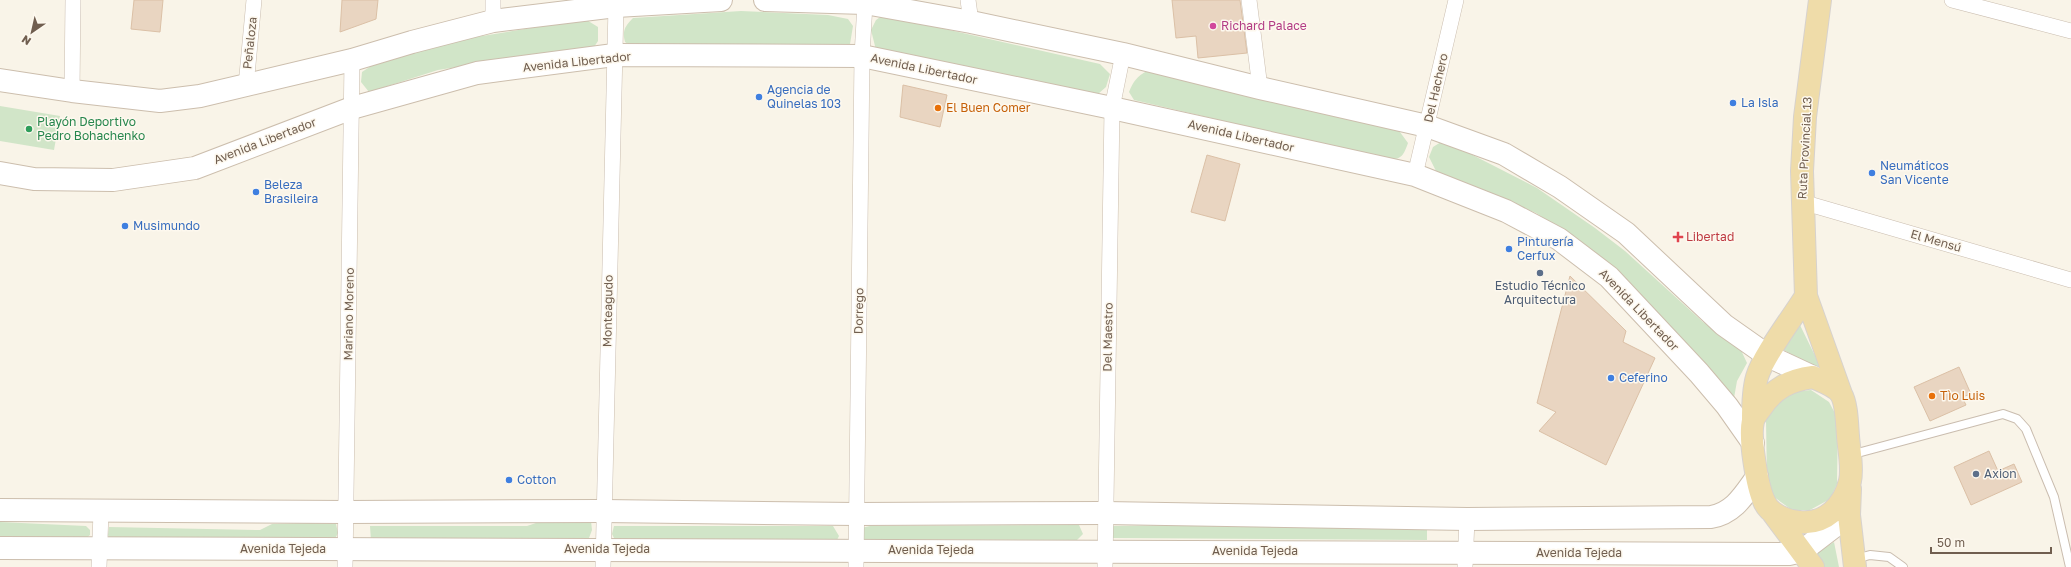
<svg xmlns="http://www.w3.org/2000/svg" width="2071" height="567" viewBox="0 0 2071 567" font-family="'Golos Text',sans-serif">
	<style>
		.green { fill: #d1e5c8 }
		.building { fill: #e9d5c1; stroke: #dbc0a6 }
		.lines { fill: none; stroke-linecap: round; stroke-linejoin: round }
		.service-casing { stroke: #cabdaf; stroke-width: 10 }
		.minor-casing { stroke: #cabdaf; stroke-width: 16 }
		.secondary-casing { stroke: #ccbead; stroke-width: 24 }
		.primary-casing { stroke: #d7d2ce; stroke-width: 24 }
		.service { stroke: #fff; stroke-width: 8 }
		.minor { stroke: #fff; stroke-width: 15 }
		.secondary { stroke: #fff; stroke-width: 22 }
		.primary { stroke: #efdca9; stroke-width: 22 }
		.hotel-dot { fill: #d1479c; stroke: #fdf8ee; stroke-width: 1.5 }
		.shop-dot { fill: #3f7fe0; stroke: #fdf8ee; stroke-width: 1.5 }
		.food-dot { fill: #e8710a; stroke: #fdf8ee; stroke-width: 1.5 }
		.leisure-dot { fill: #2e9e5b; stroke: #fdf8ee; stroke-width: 1.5 }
		.health-dot { fill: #e0444e; stroke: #fdf8ee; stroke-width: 1.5 }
		.service-dot { fill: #5c6f8a; stroke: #fdf8ee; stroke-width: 1.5 }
		.labels { text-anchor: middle; stroke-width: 3; stroke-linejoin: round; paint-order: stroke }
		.hotel-label { font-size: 12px; fill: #b23c85; stroke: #fdf8ee; text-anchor: start }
		.street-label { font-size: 12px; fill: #705e4f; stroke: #fdf8ee }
		.shop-label { font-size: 12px; fill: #366cbe; stroke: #fdf8ee; text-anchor: start }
		.food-label { font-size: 12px; fill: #c56008; stroke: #fdf8ee; text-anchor: start }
		.leisure-label { font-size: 12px; fill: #27864d; stroke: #fdf8ee; text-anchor: start }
		.health-label { font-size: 12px; fill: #be3a42; stroke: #fdf8ee; text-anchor: start }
		.service-label { font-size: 12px; fill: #4e5e75; stroke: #fdf8ee }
	</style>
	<rect width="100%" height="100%" fill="#f9f4e8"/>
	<path class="green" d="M741,11L828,15L848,19L853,26L850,44L841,47L634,48L625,42C622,31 625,26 633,18Z
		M883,15L1100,64L1110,74L1106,87L1098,94H1091L876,50L871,30L876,20Z
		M585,19L598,27V41L592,50L553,52L438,70L369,92L361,82L362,72L374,64L464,39Z
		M1147,71L1397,128L1408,143C1403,157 1401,160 1386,159L1134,100L1129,92C1133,82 1137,76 1147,71Z
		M0,106L60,116L54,150L0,141Z
		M1441,142L1451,144L1537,188L1595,228L1625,251L1703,322L1740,348L1747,363L1737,381L1734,398L1584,245L1536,213L1436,171L1429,157L1433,147Z
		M1798,321L1823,372L1782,349Z
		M1811,390L1829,402L1838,419L1837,484L1830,499L1810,510H1792L1774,497L1767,482L1766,420L1780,401L1792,392Z
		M542,521H591L592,530L589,538L371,541L370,526H527Z
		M0,522L86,526L90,530V535L84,540H0Z
		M308,523L336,524L338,533L334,541L110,542L108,535L109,527L260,530L272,524Z
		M1079,525L1083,534L1077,540L863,539L861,528L870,526Z
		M1187,525L1403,527L1427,530V540L1113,538V526Z
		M614,526H833L839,536L836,542L615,540L612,534Z
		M1834,542L1839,567H1820L1812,556Z"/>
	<path class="building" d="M134,0H163L160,32L131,29Z
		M342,0H378L376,19L340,32Z
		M1172,0H1240L1247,53L1198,58L1196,36L1176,38Z
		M903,85L947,95L940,127L900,117Z
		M1207,155L1240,164L1225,221L1191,212Z
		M1570,276L1626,331L1623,342L1655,358L1606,465L1539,431L1556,412L1537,403Z
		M1959,367L1971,394L1962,397L1966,405L1930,421L1914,387Z
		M1989,451L1998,471L2014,464L2022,482L1971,505L1954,467Z"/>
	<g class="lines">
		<g class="service-casing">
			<path id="service" d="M1850,455L2003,414L2017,419L2026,429L2054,497L2070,567
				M1855,559L1870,555L1889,557L1903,567"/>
		</g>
		<g class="minor-casing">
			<path id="minor" d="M493,0V21
				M968,0L971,22
				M1249,0L1260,88
				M1952,0L2071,31
				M246,86L254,0
				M72,91L73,0
				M1415,175L1456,0
				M1802,202L2071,280
				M99,567L101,512
				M345,567L352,60
				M603,567L616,6
				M856,567L862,56L865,3
				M1105,567L1112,108L1123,54
				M1465,567L1467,519"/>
		</g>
		<g class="secondary-casing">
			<path id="secondary" d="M765,0L865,3L971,22L1123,54L1260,88L1427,126L1504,154L1560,187L1626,233L1724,325L1768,356L1813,377
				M0,80L72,91L160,101L200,96L352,60L412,42L493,21L616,6L721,0
				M0,173L34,179L113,180L195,168L352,108L477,73L614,55L862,56L1112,108L1415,175L1506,211L1559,239L1609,277L1699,373L1727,406L1753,443
				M0,510L346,512L603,511L856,514L1105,513L1467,519L1711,517C1734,513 1744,495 1757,477
				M0,548L1789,554L1802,551L1849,515"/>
		</g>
		<g class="primary-casing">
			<path id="primary" d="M1820,0L1805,117L1802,171L1806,296L1841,394
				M1813,377C1821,381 1836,386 1841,394C1847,404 1847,425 1848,436C1849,450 1853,468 1850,481C1844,506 1825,525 1799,522C1786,521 1769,514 1764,501C1757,486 1749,437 1753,421C1754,417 1758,412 1761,408C1774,388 1790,380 1813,377Z
				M1753,420C1753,406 1753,391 1757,377C1763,356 1793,317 1806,296
				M1850,489L1849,515L1855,567
				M1773,513L1813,567"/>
		</g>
		<use href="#service" class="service"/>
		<use href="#minor" class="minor"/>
		<use href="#secondary" class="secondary"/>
		<use href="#primary" class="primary"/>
	</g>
	<circle class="hotel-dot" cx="1213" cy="26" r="4"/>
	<g class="shop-dot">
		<circle cx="759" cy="97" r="4"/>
		<circle cx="1733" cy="103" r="4"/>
		<circle cx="1872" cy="173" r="4"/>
		<circle cx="256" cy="192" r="4"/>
		<circle cx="125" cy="226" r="4"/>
		<circle cx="1509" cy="249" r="4"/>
		<circle cx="1611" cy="378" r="4"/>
		<circle cx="509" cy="480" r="4"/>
	</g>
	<g class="food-dot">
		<circle cx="938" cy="108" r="4"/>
		<circle cx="1932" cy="396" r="4"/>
	</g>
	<circle class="leisure-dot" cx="29" cy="129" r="4"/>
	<path class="health-dot" d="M1676 231h4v4h4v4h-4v4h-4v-4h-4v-4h4z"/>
	<g class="service-dot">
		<circle cx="1540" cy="273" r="4"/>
		<circle cx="1976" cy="474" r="4"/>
	</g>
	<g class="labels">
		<g class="hotel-label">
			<text x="1221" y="30">Richard Palace</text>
		</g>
		<g class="street-label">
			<text transform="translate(250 43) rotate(-84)" y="4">Peñaloza</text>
			<text transform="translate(577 62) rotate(-6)" y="4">Avenida Libertador</text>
			<text transform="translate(924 69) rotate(12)" y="4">Avenida Libertador</text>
			<text transform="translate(1436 88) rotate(-77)" y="4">Del Hachero</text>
			<text transform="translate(1241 136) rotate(13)" y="4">Avenida Libertador</text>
			<text transform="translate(265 141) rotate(-21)" y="4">Avenida Libertador</text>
			<text transform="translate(1805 148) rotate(-87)" y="4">Ruta Provincial 13</text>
			<text transform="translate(1936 241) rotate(16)" y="4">El Mensú</text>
			<text transform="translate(1639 310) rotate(46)" y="4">Avenida Libertador</text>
			<text transform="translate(608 311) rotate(-89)" y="4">Monteagudo</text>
			<text transform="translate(859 311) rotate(-89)" y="4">Dorrego</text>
			<text transform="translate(349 314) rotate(-89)" y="4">Mariano Moreno</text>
			<text transform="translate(1108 337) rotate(-89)" y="4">Del Maestro</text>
			<text x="283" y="553">Avenida Tejeda</text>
			<text x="607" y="553">Avenida Tejeda</text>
			<text x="931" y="554">Avenida Tejeda</text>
			<text x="1255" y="555">Avenida Tejeda</text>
			<text x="1579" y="557">Avenida Tejeda</text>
		</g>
		<g class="shop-label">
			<text x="767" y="94">Agencia de<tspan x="767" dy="14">Quinelas 103</tspan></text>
			<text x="1741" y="107">La Isla</text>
			<text x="1880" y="170">Neumáticos<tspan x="1880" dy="14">San Vicente</tspan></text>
			<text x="264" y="189">Beleza<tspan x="264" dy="14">Brasileira</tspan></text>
			<text x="133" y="230">Musimundo</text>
			<text x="1517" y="246">Pinturería<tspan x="1517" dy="14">Cerfux</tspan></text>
			<text x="1619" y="382">Ceferino</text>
			<text x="517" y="484">Cotton</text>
		</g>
		<g class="food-label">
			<text x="946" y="112">El Buen Comer</text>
			<text x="1940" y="400">Tìo Luis</text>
		</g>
		<g class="leisure-label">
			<text x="37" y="126">Playón Deportivo<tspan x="37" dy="14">Pedro Bohachenko</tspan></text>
		</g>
		<g class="health-label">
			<text x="1686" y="241">Libertad</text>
		</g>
		<g class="service-label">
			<text x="1540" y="290">Estudio Técnico<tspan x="1540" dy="14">Arquitectura</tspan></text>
			<text x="1984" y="478" text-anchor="start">Axion</text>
		</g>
	</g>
	<g transform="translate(32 32) rotate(214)" stroke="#fdf8ee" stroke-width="3" paint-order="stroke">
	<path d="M0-3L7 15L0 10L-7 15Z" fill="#705e4f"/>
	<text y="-6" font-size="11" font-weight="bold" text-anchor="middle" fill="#705e4f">N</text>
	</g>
	<path d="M1931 547v6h120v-6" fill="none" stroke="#705e4f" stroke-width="2"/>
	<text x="1937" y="547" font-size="12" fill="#705e4f" stroke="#fdf8ee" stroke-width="3" paint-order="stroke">50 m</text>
</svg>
